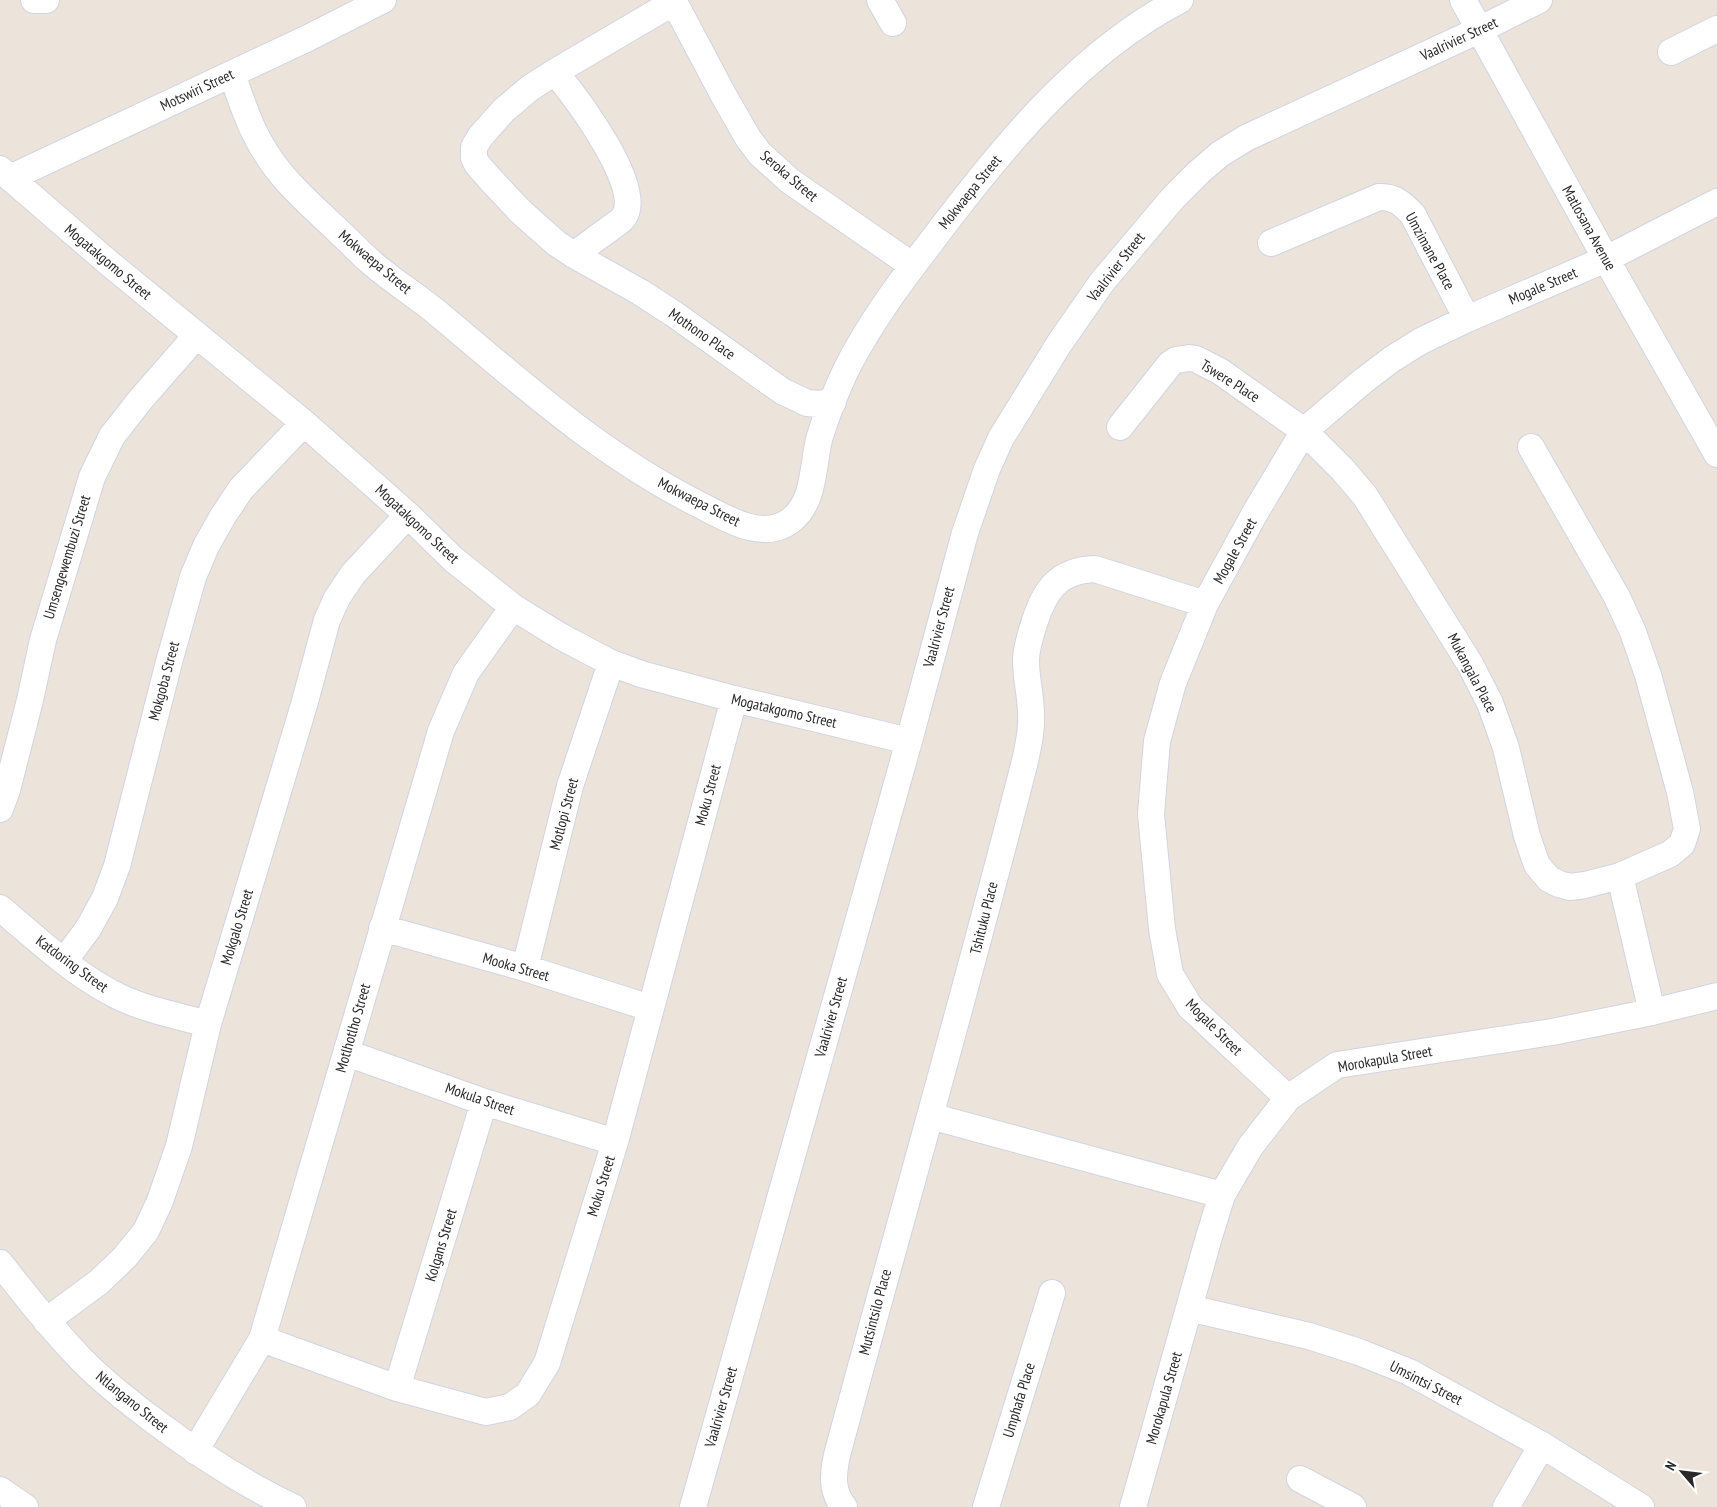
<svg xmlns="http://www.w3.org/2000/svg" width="1717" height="1507" viewBox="0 0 1717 1507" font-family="'PT Sans Narrow',sans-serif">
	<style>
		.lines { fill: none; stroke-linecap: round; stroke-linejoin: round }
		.minor-casing { stroke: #d0d4e3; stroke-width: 28 }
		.minor { stroke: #fff; stroke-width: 26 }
		.labels { text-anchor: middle; stroke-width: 5; stroke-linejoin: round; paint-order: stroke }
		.street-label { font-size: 15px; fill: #292929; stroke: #fff }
	</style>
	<rect width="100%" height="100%" fill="#ece4db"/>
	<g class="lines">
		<g class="minor-casing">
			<path id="minor" d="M34,0H46
				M673,0L725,98L748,138L760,154L790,181L913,266
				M880,0L893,23
				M1463,0L1606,259L1717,454
				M674,2L555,72L530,88L504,110L480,137L474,147V158L477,164L490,179L521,212L556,243L574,255L640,292L674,314L782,391L807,403L818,404L833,402
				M1671,52L1717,29
				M555,72C574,95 647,190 623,218C619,223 612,226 608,230C596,238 585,247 574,255
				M232,74C246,114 254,141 282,175C297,193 315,209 332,225C346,238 359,252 373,264C393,281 415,295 435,311C520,382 599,454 698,504C724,517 762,542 790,521C816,502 812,464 820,436C827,414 836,391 846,370C868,326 898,285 928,246C997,154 1076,54 1180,0
				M0,169L110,264L304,423L408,515L453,559L513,607L560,636L611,663L641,674L734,699L909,741
				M10,178L308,38L383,0
				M1271,243L1379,197C1394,196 1403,204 1413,215L1467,319
				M1120,427L1170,364L1176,360L1189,358L1196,359L1221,372L1304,431L1343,470L1365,496L1470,664L1490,703L1506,748L1527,836L1537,865L1549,879L1559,884L1570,887L1585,885L1620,876L1670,854L1682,844L1687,829L1680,792L1648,675L1633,632L1617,597L1531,447
				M0,809L7,790L30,700L43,640L92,477L112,436L141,399L197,335
				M1620,876L1652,1012
				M0,908C35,937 69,970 110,992C140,1009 175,1015 208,1024
				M382,928L525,968L650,1008
				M64,961L88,929L105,898L117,866L169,662L193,577L206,546L223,516L241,489L304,423
				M525,968L570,786L611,663
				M347,1053L484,1102L615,1142
				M1288,1098L1190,1007L1170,974L1162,929L1151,814L1157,741L1173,683L1205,604L1255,513L1304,431L1363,381L1392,359L1421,341L1467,319L1606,259L1717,202
				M930,1116L1222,1195
				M0,1263C26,1296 52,1329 81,1359C104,1383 130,1403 157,1423C200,1455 244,1484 293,1507
				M1189,1308L1309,1336L1359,1352L1409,1372L1542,1445L1641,1507
				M46,1321L99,1282L125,1257L146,1231L160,1201L179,1146L208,1024L304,705L327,620L337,598L353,574L408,515
				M262,1339L397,1388L486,1412L510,1407L528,1394L547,1363L615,1142L734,699
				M397,1388L484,1102
				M195,1451L262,1339L441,731L466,673L513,607
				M1300,1479L1353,1507
				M0,1490L25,1507
				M693,1507L909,741L965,533L987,469L1001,438L1059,344L1102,282L1173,198L1199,172L1220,154L1246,138L1479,30L1539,0
				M844,1507C831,1491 833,1474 837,1455C899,1225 965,996 1024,765C1028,749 1032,731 1031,714C1031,696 1026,679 1026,661C1026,649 1030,636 1034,624C1044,591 1058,570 1095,569L1205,604
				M986,1507L1052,1293
				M1133,1507L1209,1237L1222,1195L1250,1147L1288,1098L1337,1065L1552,1032L1652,1012L1717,996
				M1506,1507L1542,1445"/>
		</g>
		<use href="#minor" class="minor"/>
	</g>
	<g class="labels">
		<g class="street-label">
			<text transform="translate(1459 39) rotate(-25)" y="5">Vaalrivier Street</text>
			<text transform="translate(197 90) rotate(-25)" y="5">Motswiri Street</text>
			<text transform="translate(789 176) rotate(40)" y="5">Seroka Street</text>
			<text transform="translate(970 192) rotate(-51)" y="5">Mokwaepa Street</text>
			<text transform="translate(1589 228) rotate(61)" y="5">Matlosana Avenue</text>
			<text transform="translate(1430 251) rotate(61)" y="5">Umzimane Place</text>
			<text transform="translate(108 262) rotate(40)" y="5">Mogatakgomo Street</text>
			<text transform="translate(375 262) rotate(40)" y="5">Mokwaepa Street</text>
			<text transform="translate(1116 267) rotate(-52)" y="5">Vaalrivier Street</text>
			<text transform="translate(1543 286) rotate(-23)" y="5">Mogale Street</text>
			<text transform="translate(702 334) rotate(35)" y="5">Mothono Place</text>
			<text transform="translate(1230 381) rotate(32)" y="5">Tswere Place</text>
			<text transform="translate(699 502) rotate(27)" y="5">Mokwaepa Street</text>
			<text transform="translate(417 524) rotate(43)" y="5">Mogatakgomo Street</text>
			<text transform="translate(1235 551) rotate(-61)" y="5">Mogale Street</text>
			<text transform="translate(67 557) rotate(-73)" y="5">Umsengewembuzi Street</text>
			<text transform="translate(939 627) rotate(-75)" y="5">Vaalrivier Street</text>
			<text transform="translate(1472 673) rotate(62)" y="5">Mukangala Place</text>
			<text transform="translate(164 681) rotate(-75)" y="5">Mokgoba Street</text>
			<text transform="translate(784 711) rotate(13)" y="5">Mogatakgomo Street</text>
			<text transform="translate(708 795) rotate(-75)" y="5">Moku Street</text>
			<text transform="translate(564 814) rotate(-75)" y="5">Motlopi Street</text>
			<text transform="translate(984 918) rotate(-76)" y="5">Tshituku Place</text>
			<text transform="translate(237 927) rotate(-73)" y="5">Mokgalo Street</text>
			<text transform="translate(72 964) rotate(36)" y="5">Katdoring Street</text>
			<text transform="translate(516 967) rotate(16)" y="5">Mooka Street</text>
			<text transform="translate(831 1017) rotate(-74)" y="5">Vaalrivier Street</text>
			<text transform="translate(1214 1027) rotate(45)" y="5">Mogale Street</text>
			<text transform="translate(353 1028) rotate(-74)" y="5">Motlhotlho Street</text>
			<text transform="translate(1385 1059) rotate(-10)" y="5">Morokapula Street</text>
			<text transform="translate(480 1099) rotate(19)" y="5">Mokula Street</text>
			<text transform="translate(601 1186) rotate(-73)" y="5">Moku Street</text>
			<text transform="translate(441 1245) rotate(-73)" y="5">Kolgans Street</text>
			<text transform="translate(875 1312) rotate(-75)" y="5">Mutsintsilo Place</text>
			<text transform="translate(1426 1383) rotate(27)" y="5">Umsintsi Street</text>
			<text transform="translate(1164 1398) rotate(-74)" y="5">Morokapula Street</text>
			<text transform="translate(1019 1400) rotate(-73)" y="5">Umphafa Place</text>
			<text transform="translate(132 1402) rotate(39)" y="5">Ntlangano Street</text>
			<text transform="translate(721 1407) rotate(-74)" y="5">Vaalrivier Street</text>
		</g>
	</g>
	<g transform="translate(1682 1472) rotate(298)" stroke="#ffffff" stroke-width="4" paint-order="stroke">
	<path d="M0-4L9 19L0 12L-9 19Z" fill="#292929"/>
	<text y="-8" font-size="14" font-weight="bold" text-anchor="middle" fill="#292929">N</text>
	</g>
</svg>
